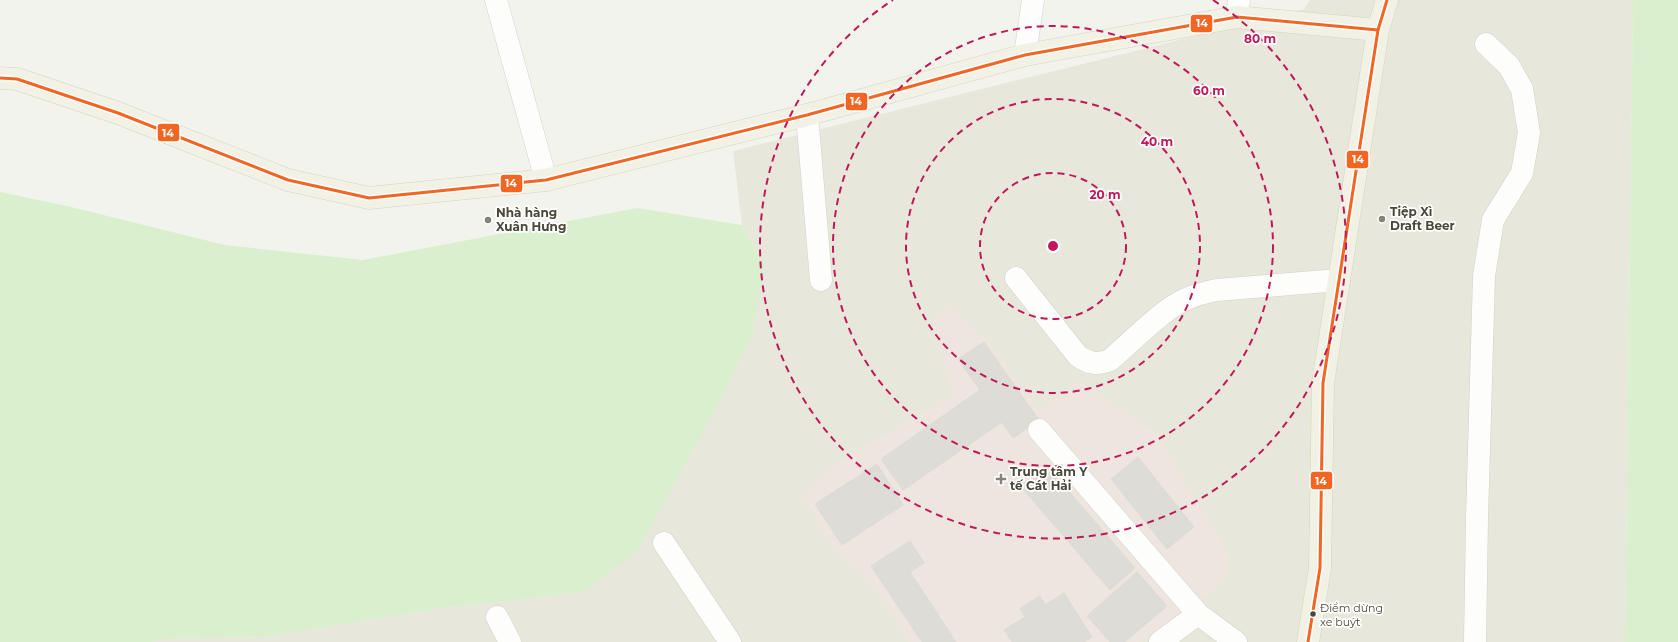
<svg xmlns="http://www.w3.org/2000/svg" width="1678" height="642" viewBox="0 0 1678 642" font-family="Montserrat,sans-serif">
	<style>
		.residential { fill: #e7e7db }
		.medical { fill: #eee5df }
		.green { fill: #daefce }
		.building { fill: #dddcd6; stroke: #dcdbd4 }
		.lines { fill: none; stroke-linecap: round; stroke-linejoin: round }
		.minor-casing { stroke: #d1d1cb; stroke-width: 23 }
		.major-casing { stroke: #d6d4bb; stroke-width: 23 }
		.minor { stroke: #fdfdfc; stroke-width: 22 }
		.major { stroke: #f2f1e6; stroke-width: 22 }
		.bus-1-casing { stroke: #fff; stroke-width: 6 }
		.bus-1 { stroke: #f26522; stroke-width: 3 }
		.ring { fill: none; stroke: #c2185b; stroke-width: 2; stroke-dasharray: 7 5 }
		.poi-dot { fill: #868478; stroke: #fff; stroke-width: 1.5 }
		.bus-dot { fill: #4b4838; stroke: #fff; stroke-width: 1.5 }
		.labels { text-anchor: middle; stroke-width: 3.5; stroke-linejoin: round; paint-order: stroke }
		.bus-label { font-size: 11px; fill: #4b4838; stroke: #fff; text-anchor: start }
		.poi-label { font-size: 12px; font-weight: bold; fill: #4b4838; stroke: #fff; text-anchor: start }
		.centre { fill: #c2185b; stroke: #fff; stroke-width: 2 }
		.ring-label { font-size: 12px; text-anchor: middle; font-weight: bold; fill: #c2185b; stroke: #fff; stroke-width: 3.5; stroke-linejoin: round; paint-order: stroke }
		.line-badge { stroke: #fff; stroke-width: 1.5 }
		.badge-label { font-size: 11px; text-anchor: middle; font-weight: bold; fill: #fff }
	</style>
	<rect width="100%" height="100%" fill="#f3f3ee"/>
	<path class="residential" d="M1310,0H1633L1625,642H153L161,639L267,637L438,609L583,592L764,263L742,225L733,151L1304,9Z"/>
	<path class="medical" d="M952,304L986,339L1040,410L1079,380L1158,434L1229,555L1226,579L1178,621L1141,642H909L866,578L833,548L800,496L836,463L953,394L931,322Z"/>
	<path class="green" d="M1633,0H1678V642H1625Z
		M0,192L67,206L225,245L363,260L637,208L742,225L764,263L752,336L723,395L638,550L583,592L438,609L267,637L161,639L153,642H0Z"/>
	<path class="building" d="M984,342L1039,420L1013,438L1002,422L903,490L881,459L980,390L958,359Z
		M1138,457L1194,527L1167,549L1111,479Z
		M877,464L903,505L842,545L815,504Z
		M1047,466L1135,568L1110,590L1022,488Z
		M910,541L924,563L910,572L956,642H922L871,566Z
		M1137,572L1167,606L1125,642H1110L1087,616Z
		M1064,593L1092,637L1084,642H1012L1004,630L1025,617L1020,608L1040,596L1045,605Z"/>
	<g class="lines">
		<g class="minor-casing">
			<path id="minor" d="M496,0L546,180
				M1237,17L1239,0
				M1025,55L1033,0
				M807,115L821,280
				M1016,278L1078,356C1090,364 1097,365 1110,360C1130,343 1162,310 1184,300C1195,295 1206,292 1217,290L1339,280
				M1039,430L1198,614L1236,642
				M664,543L730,642
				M497,617L510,642
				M1160,642L1198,614
				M1475,642L1477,518L1484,276L1493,220L1522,173L1529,133L1522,89L1509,66L1486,44"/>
		</g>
		<g class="major-casing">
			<path id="major" d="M0,78L17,79L118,113L288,180L369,198L546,180L807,115L1025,55L1237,17L1378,30
				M1308,642L1320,568L1323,383L1378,30L1387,0"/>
		</g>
		<use href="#minor" class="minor"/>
		<use href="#major" class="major"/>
		<g class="bus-1-casing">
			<path id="bus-1" d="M0,78L17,79L118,113L288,180L369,198L546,180L807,115L1025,55L1237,17L1378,30
				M1308,642L1320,568L1323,383L1378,30L1387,0"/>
		</g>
		<use href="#bus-1" class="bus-1"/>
	</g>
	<g class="ring">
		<circle cx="1053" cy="246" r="73"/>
		<circle cx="1053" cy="246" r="147"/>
		<circle cx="1053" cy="246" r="220"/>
		<path d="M1213 0A293 293 0 1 1 893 0"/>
	</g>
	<g class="poi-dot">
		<circle cx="1382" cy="219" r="4"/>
		<circle cx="488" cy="220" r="4"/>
		<path d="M999 473h4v4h4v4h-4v4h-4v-4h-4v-4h4z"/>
	</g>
	<circle class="bus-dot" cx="1313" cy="614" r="3.5"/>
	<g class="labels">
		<g class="bus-label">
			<text x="1320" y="612">Điểm dừng<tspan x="1320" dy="14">xe buýt</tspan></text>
		</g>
		<g class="poi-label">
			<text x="1390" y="216">Tiệp Xì<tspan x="1390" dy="14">Draft Beer</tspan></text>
			<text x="496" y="217">Nhà hàng<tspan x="496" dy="14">Xuân Hưng</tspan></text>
			<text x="1010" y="476">Trung tâm Y<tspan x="1010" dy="14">tế Cát Hải</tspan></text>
		</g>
	</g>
	<circle cx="1053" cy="246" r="6" class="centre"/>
	<g class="ring-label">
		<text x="1260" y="43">80 m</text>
		<text x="1209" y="95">60 m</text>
		<text x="1157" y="146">40 m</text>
		<text x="1105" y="199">20 m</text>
	</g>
	<g class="line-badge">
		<rect x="1190" y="14" width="23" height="19" rx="4" fill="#f26522"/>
		<rect x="845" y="92" width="23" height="19" rx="4" fill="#f26522"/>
		<rect x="157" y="123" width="23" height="19" rx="4" fill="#f26522"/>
		<rect x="1346" y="150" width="23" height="19" rx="4" fill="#f26522"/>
		<rect x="500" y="174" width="23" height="19" rx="4" fill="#f26522"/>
		<rect x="1310" y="471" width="23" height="19" rx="4" fill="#f26522"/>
	</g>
	<g class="badge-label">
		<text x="1202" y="27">14</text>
		<text x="856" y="105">14</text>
		<text x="168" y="137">14</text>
		<text x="1358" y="163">14</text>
		<text x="511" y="187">14</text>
		<text x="1321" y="485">14</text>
	</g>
</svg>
